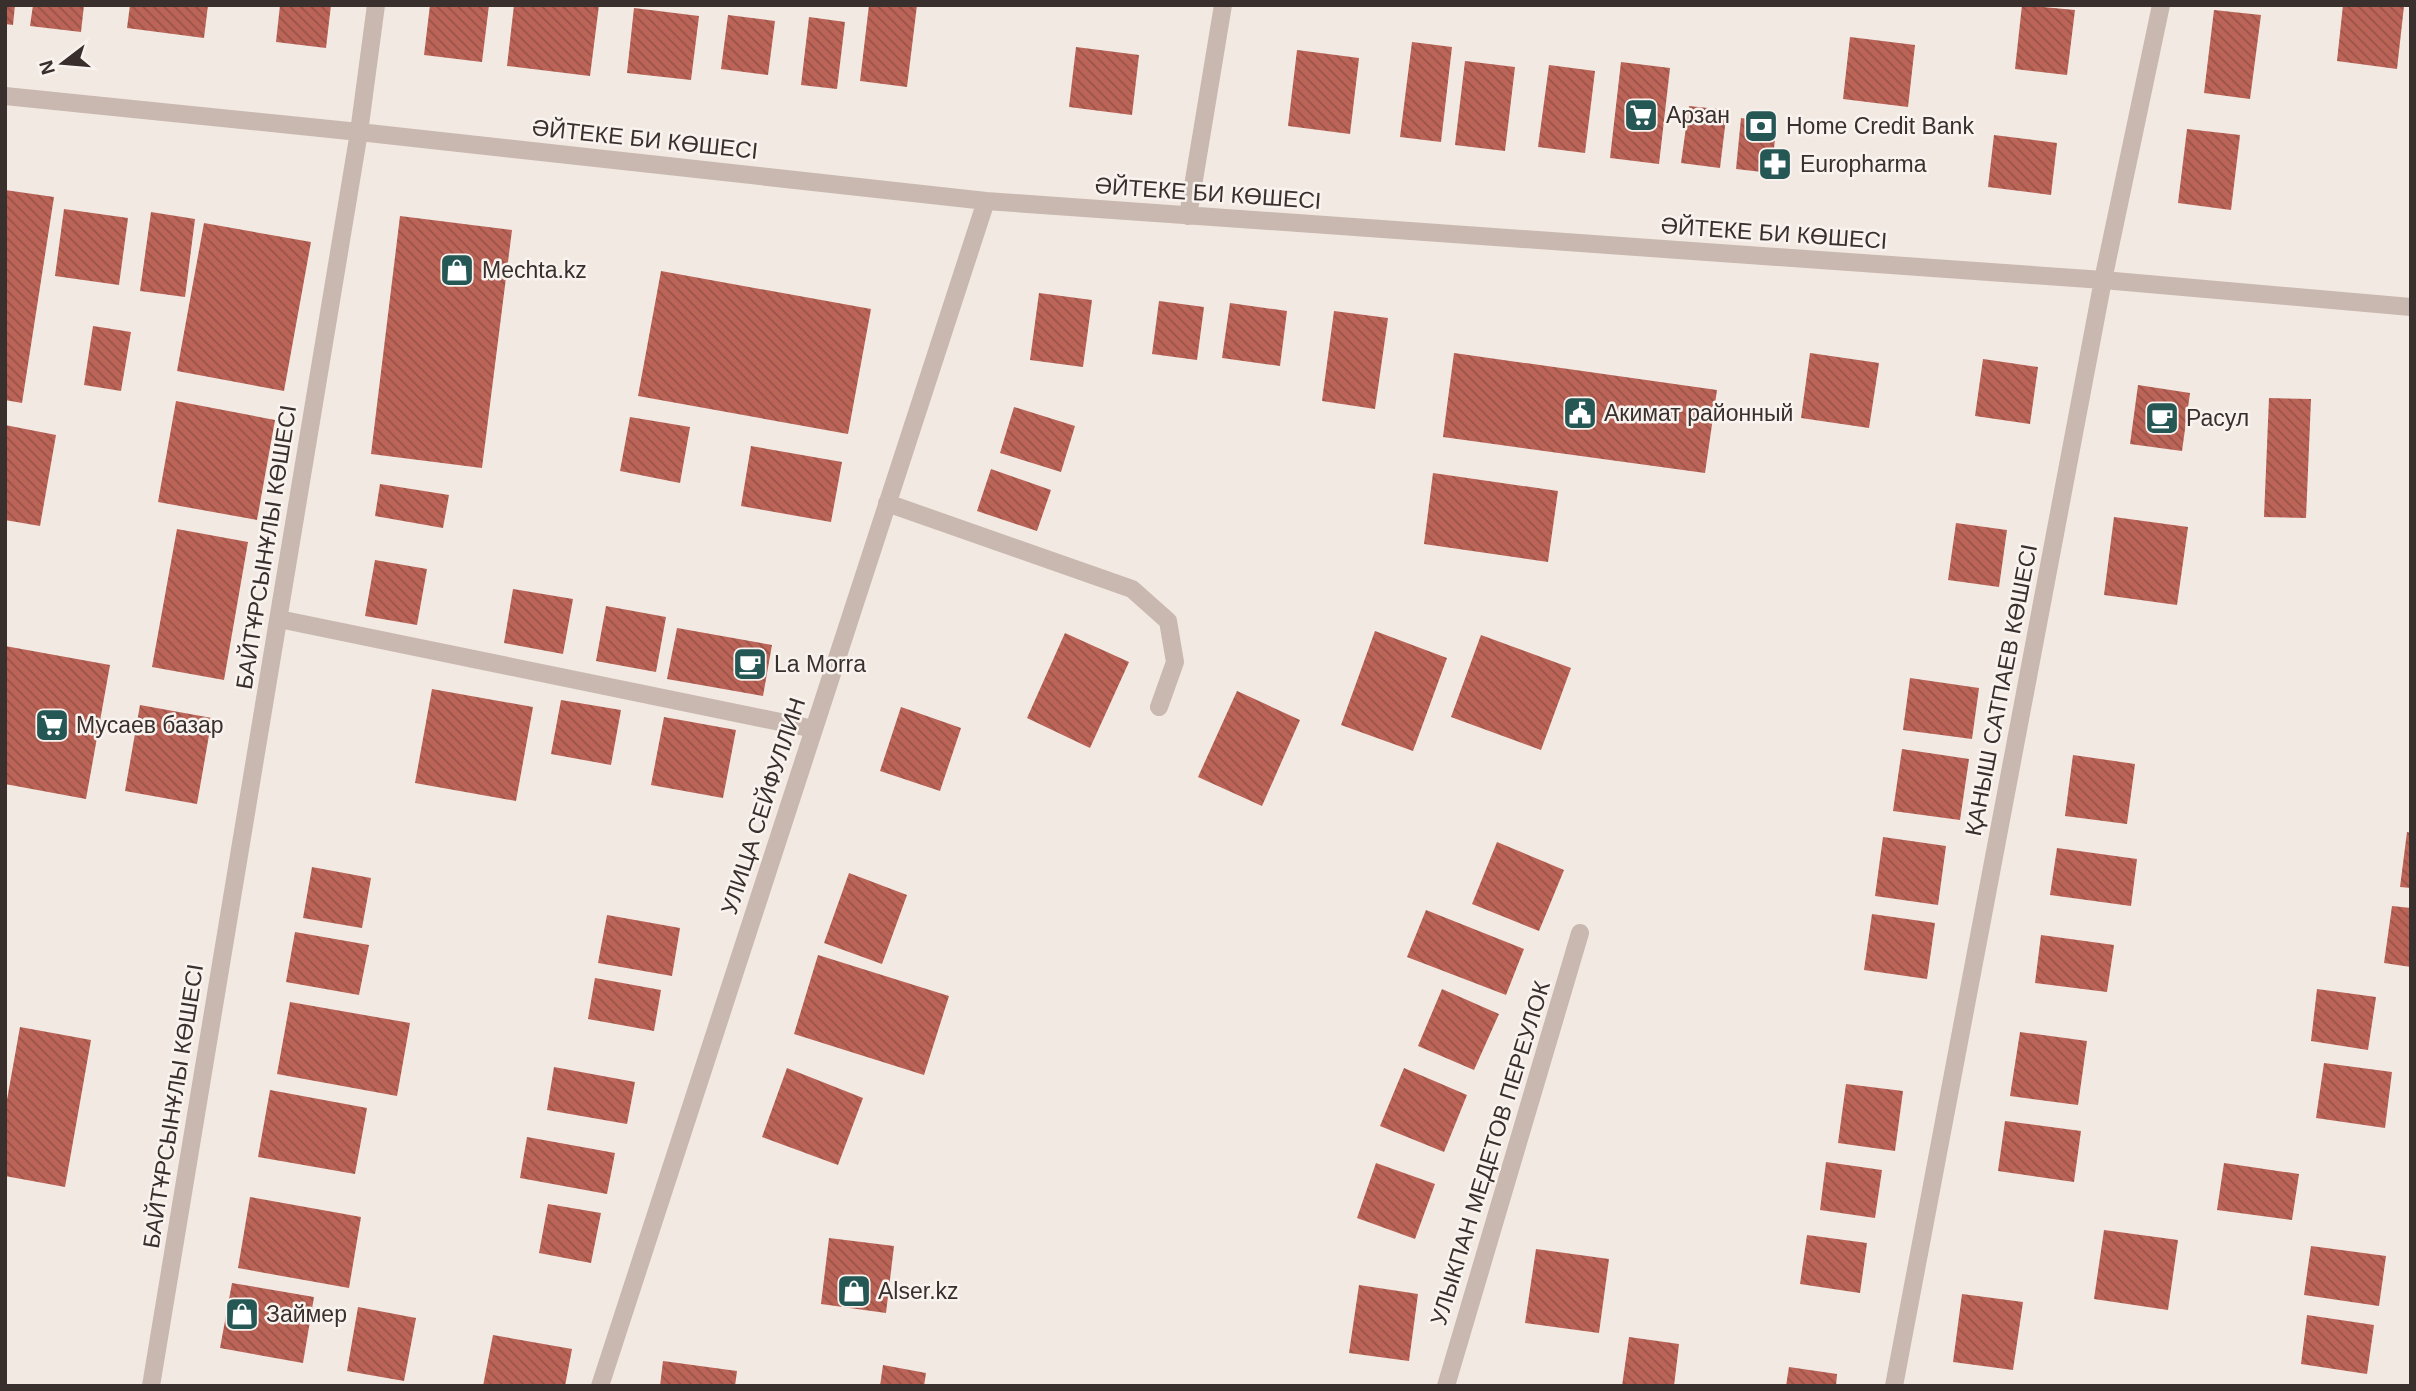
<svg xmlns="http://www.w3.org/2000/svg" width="2416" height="1391" viewBox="0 0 2416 1391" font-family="Helvetica,sans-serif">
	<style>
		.building { fill: url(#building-back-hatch) }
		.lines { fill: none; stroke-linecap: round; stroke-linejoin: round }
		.street { stroke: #c9b8af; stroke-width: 18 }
		.labels { text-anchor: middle; stroke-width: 5; stroke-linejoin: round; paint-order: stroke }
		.poi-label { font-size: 23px; fill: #392f2c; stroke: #f9f3ef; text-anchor: start }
		.street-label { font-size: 23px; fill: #392f2c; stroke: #f9f3ef }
	</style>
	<defs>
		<pattern id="building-back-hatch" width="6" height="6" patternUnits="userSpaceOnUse" patternTransform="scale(1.75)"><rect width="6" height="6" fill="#bb6457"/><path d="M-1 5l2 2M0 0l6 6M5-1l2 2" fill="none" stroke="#995348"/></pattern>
	</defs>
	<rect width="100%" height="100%" fill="#f2e9e2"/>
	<path class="building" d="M5,5H15L13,25L5,24Z
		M33,5H84L81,32L30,26Z
		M130,5H208L204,38L127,28Z
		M280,5H331L326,48L276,42Z
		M430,5H489L482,62L424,55Z
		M514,5H599L590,76L507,66Z
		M869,5H917L907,87L860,81Z
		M2022,5L2075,10L2067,75L2015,69Z
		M2343,5L2404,6L2397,69L2337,61Z
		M634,8L699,16L691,80L627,73Z
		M2214,10L2261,15L2250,99L2204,93Z
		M728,15L775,21L768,75L721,69Z
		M809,17L845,22L837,89L801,85Z
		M1850,37L1915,45L1908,107L1843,99Z
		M1412,42L1452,47L1441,142L1400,137Z
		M1076,47L1139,55L1132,115L1069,107Z
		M1297,50L1359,58L1350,134L1288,126Z
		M1465,61L1515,67L1505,151L1455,145Z
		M1621,62L1670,68L1659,164L1610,158Z
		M1549,65L1595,71L1585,153L1538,147Z
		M1689,106L1727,110L1720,168L1681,163Z
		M1741,118L1777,123L1771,173L1736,169Z
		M2187,129L2240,135L2231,210L2178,203Z
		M1994,135L2057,143L2051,195L1988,187Z
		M5,190L54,197L22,403L5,400Z
		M64,209L128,218L119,285L55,276Z
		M151,212L195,219L185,297L140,291Z
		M400,216L512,230L482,468L371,454Z
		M204,223L311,242L284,391L177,371Z
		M661,271L871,309L848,434L638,396Z
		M1039,293L1092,300L1083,367L1030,360Z
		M1159,301L1204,307L1197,360L1152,354Z
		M1230,303L1287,311L1280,366L1222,358Z
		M1334,311L1388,318L1375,409L1322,401Z
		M93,326L131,332L121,391L84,385Z
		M1454,353L1717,390L1705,473L1443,437Z
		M1810,353L1879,363L1869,428L1801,418Z
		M1983,359L2038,367L2030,424L1975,416Z
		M2138,385L2190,393L2182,451L2130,444Z
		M2269,398L2311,399L2306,518L2264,517Z
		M176,401L275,420L257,520L158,502Z
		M1014,407L1075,426L1061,472L1000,453Z
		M630,417L690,427L680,483L620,471Z
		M5,425L56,435L40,526L5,520Z
		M751,446L842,462L831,522L741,506Z
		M991,469L1051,490L1037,531L977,511Z
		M1433,473L1558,491L1548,562L1424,544Z
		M380,484L449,495L443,528L375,516Z
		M2114,517L2188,527L2177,605L2104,595Z
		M1956,523L2007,530L1999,587L1948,580Z
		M177,529L248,542L224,680L152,667Z
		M375,560L427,569L417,625L365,616Z
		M513,589L573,599L563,654L504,643Z
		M606,606L666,617L656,672L596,661Z
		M677,628L772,645L763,696L667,679Z
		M1375,631L1447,658L1413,751L1341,725Z
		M1065,633L1129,662L1090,748L1027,718Z
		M1481,635L1571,668L1541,750L1451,717Z
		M5,646L110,665L86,799L5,784Z
		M1910,678L1979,688L1972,739L1903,730Z
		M432,689L533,707L516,801L415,783Z
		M1237,691L1300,720L1262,806L1198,777Z
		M561,700L621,710L611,765L551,754Z
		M140,705L212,718L197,804L125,791Z
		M901,707L961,728L940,791L880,771Z
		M664,717L736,730L723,798L651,785Z
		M1902,749L1969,759L1960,820L1893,811Z
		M2073,755L2135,764L2127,824L2065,816Z
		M2407,832L2411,833V888L2400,887Z
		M1883,837L1946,846L1938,905L1875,896Z
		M1497,842L1564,870L1539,931L1472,904Z
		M2057,848L2137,859L2131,906L2050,895Z
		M312,867L371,878L362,928L303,918Z
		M849,873L907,895L882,964L824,943Z
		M2392,906L2411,908V967L2384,963Z
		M1426,910L1524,949L1506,995L1407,957Z
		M1872,914L1935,923L1927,979L1864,970Z
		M607,915L680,928L672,976L598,963Z
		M295,932L369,945L359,995L286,982Z
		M2041,935L2114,945L2107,992L2035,983Z
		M818,955L949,996L924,1075L794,1034Z
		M595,978L661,990L654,1031L588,1019Z
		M1442,989L1499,1014L1474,1070L1418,1046Z
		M2317,989L2376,997L2368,1050L2311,1041Z
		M290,1002L410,1023L397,1096L277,1074Z
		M20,1027L91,1040L65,1187L5,1176V1111Z
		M2020,1032L2087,1041L2078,1105L2010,1096Z
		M2324,1063L2392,1072L2385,1128L2316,1118Z
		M554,1067L635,1082L627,1124L547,1110Z
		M787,1068L863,1098L838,1165L762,1137Z
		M1404,1068L1467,1095L1444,1152L1380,1126Z
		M1846,1084L1903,1091L1895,1151L1838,1143Z
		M270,1090L367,1108L355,1174L258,1157Z
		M2005,1121L2081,1131L2074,1182L1998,1171Z
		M527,1137L615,1153L607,1194L520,1178Z
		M1826,1162L1882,1170L1875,1218L1820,1210Z
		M1376,1163L1435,1184L1415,1239L1357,1218Z
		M2224,1163L2299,1174L2292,1220L2217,1210Z
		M250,1197L361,1217L349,1288L238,1268Z
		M548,1204L601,1213L591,1263L539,1253Z
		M2104,1230L2178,1240L2168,1310L2094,1299Z
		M1807,1235L1867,1243L1860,1293L1800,1284Z
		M829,1238L894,1246L886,1313L821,1304Z
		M2311,1246L2386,1256L2379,1306L2304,1295Z
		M1536,1249L1609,1259L1599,1333L1525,1323Z
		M232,1283L314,1297L303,1363L220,1348Z
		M1359,1285L1418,1294L1409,1361L1349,1353Z
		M1962,1294L2023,1302L2013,1370L1953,1362Z
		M358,1307L416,1318L404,1381L347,1371Z
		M2307,1315L2374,1325L2367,1374L2301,1364Z
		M493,1335L572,1349L565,1386H483Z
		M1629,1337L1679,1344L1674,1386H1622Z
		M663,1361L737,1371L735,1386H660Z
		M883,1365L926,1373L924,1386H880Z
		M1789,1367L1837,1374L1836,1386H1786Z"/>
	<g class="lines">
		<path class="street" d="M5,96L359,132L986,201L2103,280L2411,307
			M1188,216L1223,5
			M887,503L1132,589L1168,621L1175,662L1159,707
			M279,619L814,729
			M151,1386L359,132L376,5
			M600,1386L986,201
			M1446,1386L1580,933
			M1894,1386L2103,280L2161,5"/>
	</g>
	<defs>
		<g id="supermarket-square" transform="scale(1.75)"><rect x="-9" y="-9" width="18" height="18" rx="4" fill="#255755" stroke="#f9f3ef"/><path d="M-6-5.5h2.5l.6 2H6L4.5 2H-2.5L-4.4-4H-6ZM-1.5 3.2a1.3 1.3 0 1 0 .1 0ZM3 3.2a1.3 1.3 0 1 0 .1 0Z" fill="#fff"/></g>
		<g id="bank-square" transform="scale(1.75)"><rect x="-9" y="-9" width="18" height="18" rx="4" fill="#255755" stroke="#f9f3ef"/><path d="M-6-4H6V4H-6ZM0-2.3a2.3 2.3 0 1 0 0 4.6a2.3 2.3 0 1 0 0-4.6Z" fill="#fff"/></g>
		<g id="pharmacy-square" transform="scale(1.75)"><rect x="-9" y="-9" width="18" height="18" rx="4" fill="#255755" stroke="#f9f3ef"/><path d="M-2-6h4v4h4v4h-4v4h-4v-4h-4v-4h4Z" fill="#fff"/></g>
		<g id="shop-square" transform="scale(1.75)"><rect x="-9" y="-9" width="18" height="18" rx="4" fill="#255755" stroke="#f9f3ef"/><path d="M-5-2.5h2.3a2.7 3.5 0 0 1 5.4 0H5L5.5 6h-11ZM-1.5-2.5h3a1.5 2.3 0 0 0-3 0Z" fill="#fff"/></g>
		<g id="civic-square" transform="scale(1.75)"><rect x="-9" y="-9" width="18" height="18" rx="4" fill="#255755" stroke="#f9f3ef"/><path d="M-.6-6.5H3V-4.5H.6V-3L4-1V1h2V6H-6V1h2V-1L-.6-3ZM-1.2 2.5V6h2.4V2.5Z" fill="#fff"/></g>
		<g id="cafe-square" transform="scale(1.75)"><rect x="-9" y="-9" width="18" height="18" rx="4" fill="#255755" stroke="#f9f3ef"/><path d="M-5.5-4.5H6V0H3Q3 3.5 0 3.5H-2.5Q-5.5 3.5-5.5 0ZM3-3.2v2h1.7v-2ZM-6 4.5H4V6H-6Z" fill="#fff"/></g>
	</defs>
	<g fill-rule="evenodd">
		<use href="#supermarket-square" x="1641" y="115"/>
		<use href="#bank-square" x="1761" y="126"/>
		<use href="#pharmacy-square" x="1775" y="164"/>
		<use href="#shop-square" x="457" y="270"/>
		<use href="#civic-square" x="1580" y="413"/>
		<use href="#cafe-square" x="2162" y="418"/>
		<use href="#cafe-square" x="750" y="664"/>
		<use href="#supermarket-square" x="52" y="725"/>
		<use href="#shop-square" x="854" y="1291"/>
		<use href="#shop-square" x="242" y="1314"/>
	</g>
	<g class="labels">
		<g class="poi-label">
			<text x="1666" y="123">Арзан</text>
			<text x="1786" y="134">Home Credit Bank</text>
			<text x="1800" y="172">Europharma</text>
			<text x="482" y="278">Mechta.kz</text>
			<text x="1604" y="421">Акимат районный</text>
			<text x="2186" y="426">Расул</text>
			<text x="774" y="672">La Morra</text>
			<text x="76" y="733">Мусаев базар</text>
			<text x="878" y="1299">Alser.kz</text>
			<text x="266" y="1322">Займер</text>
		</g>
		<g class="street-label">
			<text transform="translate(645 139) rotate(6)" y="8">ӘЙТЕКЕ БИ КӨШЕСІ</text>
			<text transform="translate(1208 193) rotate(4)" y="8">ӘЙТЕКЕ БИ КӨШЕСІ</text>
			<text transform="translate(1774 233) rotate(4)" y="8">ӘЙТЕКЕ БИ КӨШЕСІ</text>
			<text transform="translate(266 547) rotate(-81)" y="8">БАЙТҰРСЫНҰЛЫ КӨШЕСІ</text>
			<text transform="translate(2001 690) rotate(-79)" y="8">ҚАНЫШ САТПАЕВ КӨШЕСІ</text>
			<text transform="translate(763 806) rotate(-72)" y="8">УЛИЦА СЕЙФУЛЛИН</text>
			<text transform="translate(173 1106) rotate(-81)" y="8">БАЙТҰРСЫНҰЛЫ КӨШЕСІ</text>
			<text transform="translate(1490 1153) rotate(-73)" y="8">УЛЫКПАН МЕДЕТОВ ПЕРЕУЛОК</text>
		</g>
	</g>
	<rect width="2416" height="1391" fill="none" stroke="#392f2c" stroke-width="14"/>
	<g transform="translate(63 63) rotate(254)" stroke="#f9f3ef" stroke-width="5" paint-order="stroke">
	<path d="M0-5L12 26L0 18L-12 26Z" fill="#392f2c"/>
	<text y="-10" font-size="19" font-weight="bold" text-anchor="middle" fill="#392f2c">N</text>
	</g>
</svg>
